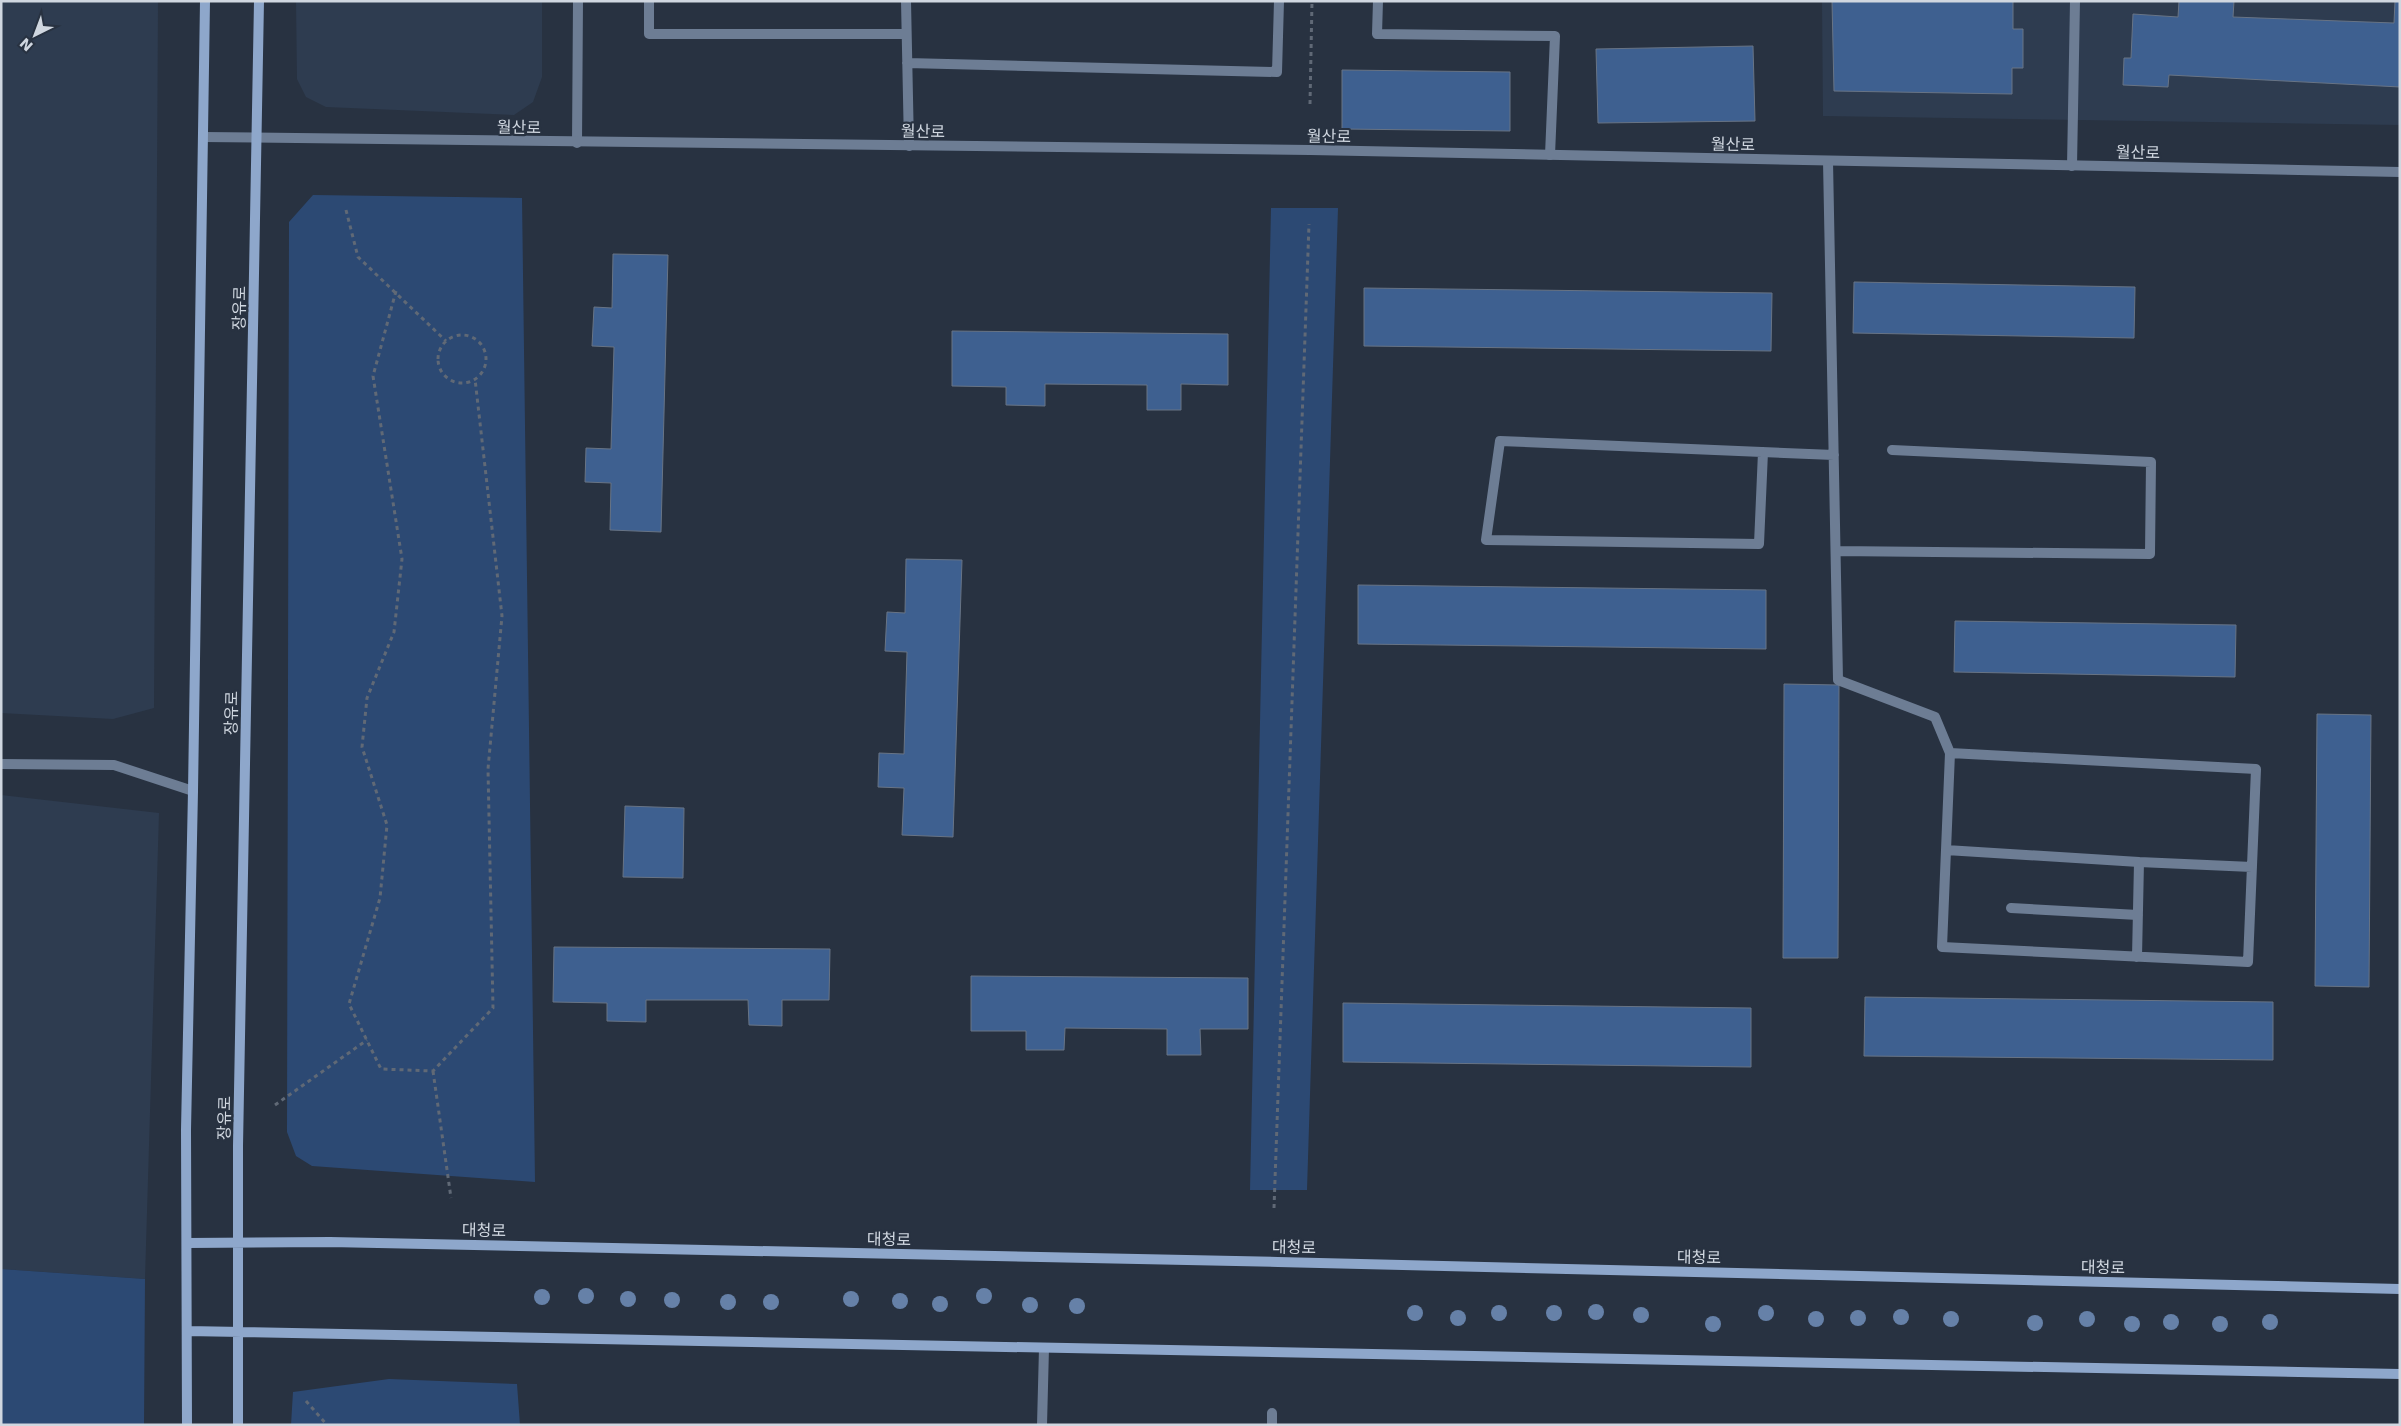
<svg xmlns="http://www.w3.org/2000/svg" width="2401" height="1426" viewBox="0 0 2401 1426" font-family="'DejaVu Sans','Noto Sans KR',sans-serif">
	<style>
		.built { fill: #2e3c50 }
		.green { fill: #2c4973 }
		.building { fill: #3e6090; stroke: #687485 }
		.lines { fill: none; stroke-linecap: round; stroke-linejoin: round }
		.path { stroke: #606976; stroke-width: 3; stroke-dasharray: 4 4; stroke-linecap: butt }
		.service { stroke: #6d7d94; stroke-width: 10 }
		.minor { stroke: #6d7d94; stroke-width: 10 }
		.tertiary { stroke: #6d7d94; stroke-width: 10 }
		.secondary { stroke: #8ea7cb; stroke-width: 10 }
		.tree { fill: #6681a8 }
		.labels { text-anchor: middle; stroke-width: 4.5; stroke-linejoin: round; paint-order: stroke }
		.street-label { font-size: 16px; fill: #d0d7e0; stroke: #283241 }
	</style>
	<rect width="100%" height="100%" fill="#283241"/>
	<path class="built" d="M1,1H158L154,708L113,719L1,713Z
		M296,1H542V77L533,102L514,115L326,107L306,97L297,79Z
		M1822,1H2400V125L1823,116Z
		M1,795L159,813L145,1279L1,1269Z"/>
	<path class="green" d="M313,195L522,198L535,1182L312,1166L296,1156L287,1132L289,222Z
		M1271,208H1338L1307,1190H1250Z
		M1,1269L145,1279L144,1425H1Z
		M389,1379L517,1384L520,1425H291L293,1392Z"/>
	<path class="building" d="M1832,1H2013V29H2023V68H2012V94L1834,91Z
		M2179,1H2234L2233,17L2394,23L2395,1H2400V87L2169,75L2168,87L2123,85L2124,58H2131L2133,14L2178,17Z
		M1753,46L1755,121L1598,123L1596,49Z
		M1342,70L1510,72V131L1342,129Z
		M613,254L668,255L661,532L610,530L611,483L585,482L586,448L611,449L614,347L592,346L594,307L612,308Z
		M1854,282L2135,287L2134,338L1853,333Z
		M1364,288L1772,293L1771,351L1364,346Z
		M952,331L1228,334V385L1181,384V410H1147V385L1045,384V406L1006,405V387L952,386Z
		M906,559L962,560L953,837L902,835L904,788L878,787L879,753L904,754L907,652L885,651L887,612L905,613Z
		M1358,585L1766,590V649L1358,644Z
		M1955,621L2236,625L2235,677L1954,672Z
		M1784,684L1839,685L1838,958H1783Z
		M2317,714L2371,715L2369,987L2315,986Z
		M625,806L684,808L683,878L623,877Z
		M554,947L830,949L829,1000H782V1026L749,1025L748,1000H646V1022L607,1021V1003L553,1002Z
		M971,976L1248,978V1029H1200L1201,1055H1167V1029L1065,1028L1064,1050H1026V1031H971Z
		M1865,997L2273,1002V1060L1864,1056Z
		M1343,1003L1751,1008V1067L1343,1062Z"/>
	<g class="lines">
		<path class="path" d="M1310,104L1312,1
			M346,210L358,257L446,341
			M396,291L373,376L402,559L394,632L367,698L362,747L387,825L380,898L349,1004L381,1069L433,1071L493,1008L488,769L502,616L475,379
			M438 359a24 24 0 1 1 48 0a24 24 0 1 1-48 0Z
			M433,1071L451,1198
			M275,1105L367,1040
			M1274,1208L1309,224
			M306,1401L327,1425"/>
		<path class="service" d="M649,1V34H906
			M906,1L909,146
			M1378,1L1377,34L1555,36L1550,155
			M907,63L1277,72L1279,1
			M1828,161L1838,680L1935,717L1950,753L1942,947L2248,962L2256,769L1950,753
			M2072,166L2075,1
			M1763,452L1759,544L1486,540L1500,441L1834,455
			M1836,551L2150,554L2151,462L1892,450
			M1946,850L2139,862L2137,957
			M2139,862L2252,867
			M2011,908L2138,915
			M1042,1425L1044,1348"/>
		<path class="minor" d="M577,143L578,1
			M1,764L114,765L193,791
			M1272,1425V1413"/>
		<path class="tertiary" d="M203,137L1310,150L2400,172"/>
		<path class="secondary" d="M187,1243L330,1242L1278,1262L2400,1289
			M187,1331L2400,1374
			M187,1425L186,1130L193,791L205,1
			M238,1425V1146L259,1"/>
	</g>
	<g class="tree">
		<circle cx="586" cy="1296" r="8"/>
		<circle cx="984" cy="1296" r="8"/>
		<circle cx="542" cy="1297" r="8"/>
		<circle cx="628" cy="1299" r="8"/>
		<circle cx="851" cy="1299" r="8"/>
		<circle cx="672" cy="1300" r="8"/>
		<circle cx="900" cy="1301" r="8"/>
		<circle cx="728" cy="1302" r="8"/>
		<circle cx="771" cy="1302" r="8"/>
		<circle cx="940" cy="1304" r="8"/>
		<circle cx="1030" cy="1305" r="8"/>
		<circle cx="1077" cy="1306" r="8"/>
		<circle cx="1596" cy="1312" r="8"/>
		<circle cx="1415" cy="1313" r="8"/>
		<circle cx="1499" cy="1313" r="8"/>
		<circle cx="1554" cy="1313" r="8"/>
		<circle cx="1766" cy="1313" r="8"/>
		<circle cx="1641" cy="1315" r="8"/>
		<circle cx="1901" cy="1317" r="8"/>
		<circle cx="1458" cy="1318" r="8"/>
		<circle cx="1858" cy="1318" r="8"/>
		<circle cx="1816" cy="1319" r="8"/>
		<circle cx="1951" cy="1319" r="8"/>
		<circle cx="2087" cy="1319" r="8"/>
		<circle cx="2171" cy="1322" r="8"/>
		<circle cx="2270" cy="1322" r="8"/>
		<circle cx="2035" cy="1323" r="8"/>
		<circle cx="1713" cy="1324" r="8"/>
		<circle cx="2132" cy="1324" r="8"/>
		<circle cx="2220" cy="1324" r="8"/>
	</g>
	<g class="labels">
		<g class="street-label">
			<text transform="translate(519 127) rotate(1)" y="6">월산로</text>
			<text transform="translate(923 131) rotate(1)" y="6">월산로</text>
			<text transform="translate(1329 136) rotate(1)" y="6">월산로</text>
			<text transform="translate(1733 144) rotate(1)" y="6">월산로</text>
			<text transform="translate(2138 152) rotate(1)" y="6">월산로</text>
			<text transform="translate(239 308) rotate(-89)" y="6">장유로</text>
			<text transform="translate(231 713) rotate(-89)" y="6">장유로</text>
			<text transform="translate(224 1118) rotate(-89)" y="6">장유로</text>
			<text transform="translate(484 1230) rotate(1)" y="6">대청로</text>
			<text transform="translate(889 1239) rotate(1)" y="6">대청로</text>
			<text transform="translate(1294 1247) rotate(1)" y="6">대청로</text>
			<text transform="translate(1699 1257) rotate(1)" y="6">대청로</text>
			<text transform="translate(2103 1267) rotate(1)" y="6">대청로</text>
		</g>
	</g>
	<rect width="2401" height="1426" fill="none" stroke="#d0d7e0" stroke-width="5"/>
	<g transform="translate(35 35) rotate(222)" stroke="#283241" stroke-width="4" paint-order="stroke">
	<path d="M0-4L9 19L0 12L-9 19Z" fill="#d0d7e0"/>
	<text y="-8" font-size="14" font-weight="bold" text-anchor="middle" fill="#d0d7e0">N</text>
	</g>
</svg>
